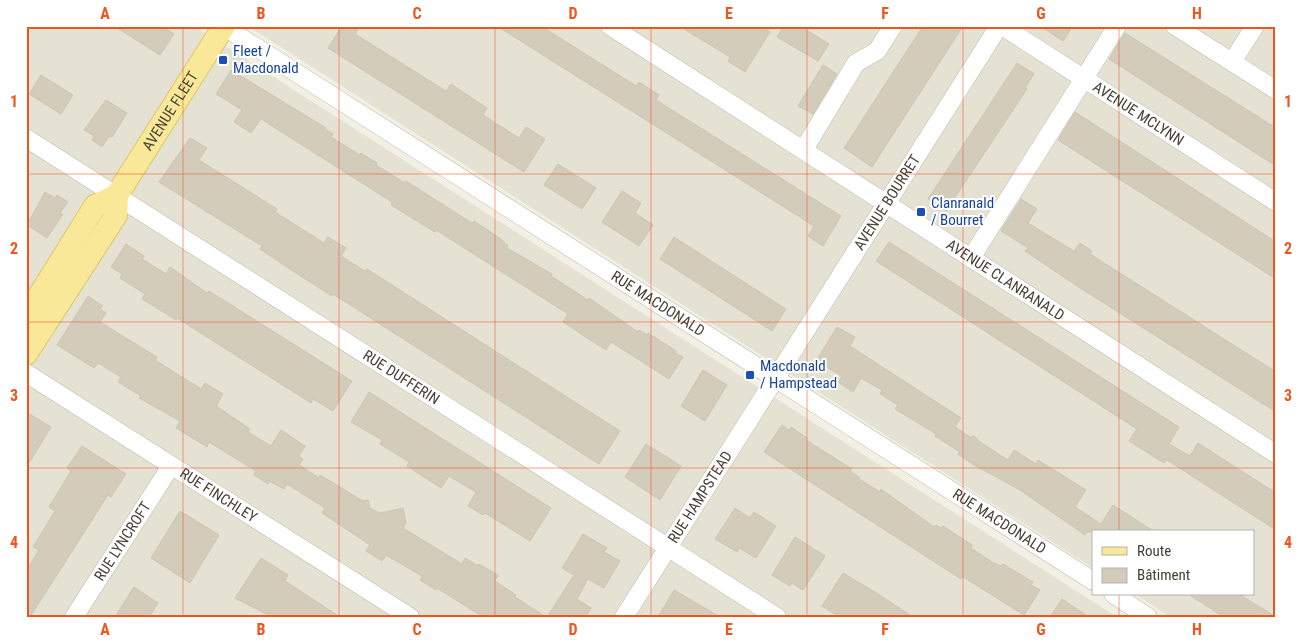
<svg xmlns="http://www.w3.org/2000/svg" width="1302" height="643" viewBox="0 0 1302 643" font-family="'Roboto Condensed',sans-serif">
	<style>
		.residential { fill: #e5e2d4 }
		.building { fill: #d3ccbb; stroke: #cdc5af }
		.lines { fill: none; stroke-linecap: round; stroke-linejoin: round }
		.minor-casing { stroke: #bfbbab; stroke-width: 19 }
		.major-casing { stroke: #ddc768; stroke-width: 24 }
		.minor { stroke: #fff; stroke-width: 18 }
		.major { stroke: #f9e897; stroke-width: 22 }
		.grid { fill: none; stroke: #ee5620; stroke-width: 1; stroke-opacity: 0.55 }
		.transit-dot { fill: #1a4fb4; stroke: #fff; stroke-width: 2 }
		.labels { text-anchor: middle; stroke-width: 4; stroke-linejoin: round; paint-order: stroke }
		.transit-label { font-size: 15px; fill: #164399; stroke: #fff; text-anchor: start }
		.street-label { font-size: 15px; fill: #444035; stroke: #fff }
		.neatline { fill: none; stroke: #ee5620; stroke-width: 2 }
		.grid-label { font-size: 16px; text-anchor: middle; font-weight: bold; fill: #ee5620 }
	</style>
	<rect width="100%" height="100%" fill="#f2efe5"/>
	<path class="residential" d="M26,26H194L1117,617H26Z
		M248,26H1276V617H1170L1135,594H1253V532H1093V568Z"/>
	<path class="building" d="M114,26H161L174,34L160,55Z
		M342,26H360L355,34L446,91L451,84L487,108L483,115L519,138L526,127L545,139L524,172L328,48Z
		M497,26H541L636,86L639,82L659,95L656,100L841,216L823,246L808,236L814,226Z
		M679,26H761L770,32L745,72L728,61L730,57Z
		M784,26H800L829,44L818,61L777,37Z
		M923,26H963L872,167L844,148Z
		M1040,26H1073L1063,41Z
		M1125,33L1276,128V166L1109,59Z
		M1017,63L1034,74L1025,88L1027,89L946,211L928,199Z
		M823,65L837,74L813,114L798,106Z
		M231,70L326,128L325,129L333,134L331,137L360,155L361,153L377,163L376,165L405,183L406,181L464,218L472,223L474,221L501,239L508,246L507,248L552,274L551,276L588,300L589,298L638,332L639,330L647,335L648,333L676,351L675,353L683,357L669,379L611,342L606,350L584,336L563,322L568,314L436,230L435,232L391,205L392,202L261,119L251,133L234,122L242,110L216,94Z
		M41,75L73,95L61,114L29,94Z
		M106,100L127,113L112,137L109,136L102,147L92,140L94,136L84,130Z
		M1075,112L1276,242V279L1058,140Z
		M190,138L207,148L199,160L277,209L275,212L324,243L328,237L346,248L341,256L365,271L367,269L620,431L599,464L333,294L332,296L302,277L260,249L262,246L159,182Z
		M558,164L596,188L582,209L544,185Z
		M622,191L641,203L635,213L653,225L639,246L602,222Z
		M45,192L55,198L57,195L68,202L60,213L63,214L47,238L27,225Z
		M1021,199L1037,209L1028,223L1074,251L1080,243L1092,251L1090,254L1276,372V412L1077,286L1025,251L1028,248L1001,231Z
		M674,237L786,309L772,331L660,259Z
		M889,242L1179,427L1169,444L1190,456L1198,443L1276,493V530L1167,460L1164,463L1129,441L1137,429L876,261Z
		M126,244L144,256L142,259L166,274L170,267L207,293L209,291L352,381L333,411L313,399L311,403L177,318L176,320L142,299L145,294L120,278L122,274L111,267Z
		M88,296L103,306L100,309L106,313L100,322L157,357L155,360L201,389L205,383L223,394L216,406L250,429L248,432L271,446L281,430L305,446L299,456L303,459L299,465L319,478L320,475L363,501L368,500L370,508L380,513L403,508L406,523L403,528L462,564L465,558L478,566L479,564L498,575L495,581L516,595L515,597L546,617H483L437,588L436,590L420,580L422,576L386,555L382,561L366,551L370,545L322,513L325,508L287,484L284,489L269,481L268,484L254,475L256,471L209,442L207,447L176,428L180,421L139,398L141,396L118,382L121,377L98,363L94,368L57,345Z
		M837,327L855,337L850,346L961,418L955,427L970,437L974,436L980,442L1008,460L1014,450L1036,464L1038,460L1086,490L1075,507L1101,524L1113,505L1155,532H1087L1085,535L1020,490L974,465L958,454L960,452L935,436L936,434L895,409L898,405L880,394L882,390L861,378L853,392L838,382L842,376L816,361Z
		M703,370L727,385L705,421L681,406Z
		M369,392L551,508L530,541L485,513L483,515L468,506L476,492L449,476L441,488L407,466L409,462L380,444L382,440L351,422Z
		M26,412L51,427L26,468Z
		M782,425L789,430L791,427L807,438L806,440L852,469L850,471L859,477V479L880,492L881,489L934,527L936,525L942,528L943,526L972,545L971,548L992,562L1001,566L1003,564L1033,582L1031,585L1040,590L1024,615L963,577L961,579L764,452Z
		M646,444L681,466L660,500L625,477Z
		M82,446L126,474L111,497L108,495L30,617H26V571L39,550L33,547L55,511L49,507L71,471L67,468Z
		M735,508L750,518L754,512L776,526L756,558L739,548L737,552L715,539Z
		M180,511L219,535L190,583L151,558Z
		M583,534L607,548L604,552L620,561L604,588L588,579L577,599L591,608L586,617H547L574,575L562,568Z
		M795,537L825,556L803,590L792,583L790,586L772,575Z
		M261,558L288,575L285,581L340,617H272L235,598Z
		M843,573L878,594L913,617H840L822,606Z
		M134,587L158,603L149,617H115Z
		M674,590L720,617H658Z
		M1188,594H1239L1276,617H1224Z
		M1062,599L1089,617H1050Z"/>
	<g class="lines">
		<g class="minor-casing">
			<g id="minor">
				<path id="s1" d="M223,26L1093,581"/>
				<path id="s2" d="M610,26L1276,454"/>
				<path id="s3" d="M1002,26L1276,202"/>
				<path d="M1175,26L1276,90"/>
				<path d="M1232,62L1255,26"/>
				<path id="s4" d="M26,138L777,617"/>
				<path d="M804,149L856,63L877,51L893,26"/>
				<path d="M971,258L1117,26"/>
				<path id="s5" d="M26,373L410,617"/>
				<path d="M1113,594L1148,617"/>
				<path id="s6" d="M74,617L171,466"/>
				<path id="s7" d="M624,617L999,26"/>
			</g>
		</g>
		<g class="major-casing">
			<g id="major">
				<path d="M26,317L95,206L117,195"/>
				<path id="s8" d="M26,354L116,215L117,195L224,26"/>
			</g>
		</g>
		<use href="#minor" class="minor"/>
		<use href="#major" class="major"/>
	</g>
	<path class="grid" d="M183,26V617M339,26V617M495,26V617M651,26V617M807,26V617M963,26V617M1119,26V532M26,174H1276M26,322H1276M26,468H1276M1119,594V617"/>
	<g class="transit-dot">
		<rect x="218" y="55" width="10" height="10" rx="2.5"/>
		<rect x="916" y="207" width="10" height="10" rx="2.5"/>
		<rect x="745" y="370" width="10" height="10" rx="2.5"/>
	</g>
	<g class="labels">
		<g class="transit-label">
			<text x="233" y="56">Fleet /<tspan x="233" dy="17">Macdonald</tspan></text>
			<text x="931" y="208">Clanranald<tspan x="931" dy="17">/ Bourret</tspan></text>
			<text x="760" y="371">Macdonald<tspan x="760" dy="17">/ Hampstead</tspan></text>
		</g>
		<g class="street-label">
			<text dy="5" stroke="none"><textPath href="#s8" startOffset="285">AVENUE FLEET</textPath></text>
			<text dy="5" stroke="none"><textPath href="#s3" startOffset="162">AVENUE MCLYNN</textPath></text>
			<text dy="5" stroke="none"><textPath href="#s7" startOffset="491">AVENUE BOURRET</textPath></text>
			<text dy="5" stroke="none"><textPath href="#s2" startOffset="470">AVENUE CLANRANALD</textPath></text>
			<text dy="5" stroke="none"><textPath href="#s1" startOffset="516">RUE MACDONALD</textPath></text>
			<text dy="5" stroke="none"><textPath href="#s4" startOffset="445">RUE DUFFERIN</textPath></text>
			<text dy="5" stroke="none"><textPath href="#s5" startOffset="228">RUE FINCHLEY</textPath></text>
			<text dy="5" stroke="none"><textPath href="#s7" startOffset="142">RUE HAMPSTEAD</textPath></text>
			<text dy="5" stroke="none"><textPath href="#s1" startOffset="921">RUE MACDONALD</textPath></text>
			<text dy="5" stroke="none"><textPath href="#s6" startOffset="90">RUE LYNCROFT</textPath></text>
		</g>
	</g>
	<rect width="1302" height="643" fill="none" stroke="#ffffff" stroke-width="55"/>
	<rect x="1092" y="530" width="162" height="65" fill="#ffffff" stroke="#b4b3ae"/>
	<rect x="1102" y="547" width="25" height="8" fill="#f9e897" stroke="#b4b3ae"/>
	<text x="1137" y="556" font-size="15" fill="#444035">Route</text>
	<rect x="1102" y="568" width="25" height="15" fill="#d3ccbb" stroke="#b4b3ae"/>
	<text x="1137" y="580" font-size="15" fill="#444035">Bâtiment</text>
	<rect x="28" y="28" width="1246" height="588" class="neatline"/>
	<g class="grid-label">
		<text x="105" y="19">A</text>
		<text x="261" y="19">B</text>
		<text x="417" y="19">C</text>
		<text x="573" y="19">D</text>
		<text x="729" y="19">E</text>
		<text x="885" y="19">F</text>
		<text x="1041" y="19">G</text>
		<text x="1197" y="19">H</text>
		<text x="14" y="107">1</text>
		<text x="1288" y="107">1</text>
		<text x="14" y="254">2</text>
		<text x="1288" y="254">2</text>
		<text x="14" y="401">3</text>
		<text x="1288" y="401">3</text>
		<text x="14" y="548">4</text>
		<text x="1288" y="548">4</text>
		<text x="105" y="635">A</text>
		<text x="261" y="635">B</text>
		<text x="417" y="635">C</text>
		<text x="573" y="635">D</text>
		<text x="729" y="635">E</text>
		<text x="885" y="635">F</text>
		<text x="1041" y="635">G</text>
		<text x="1197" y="635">H</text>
	</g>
</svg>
